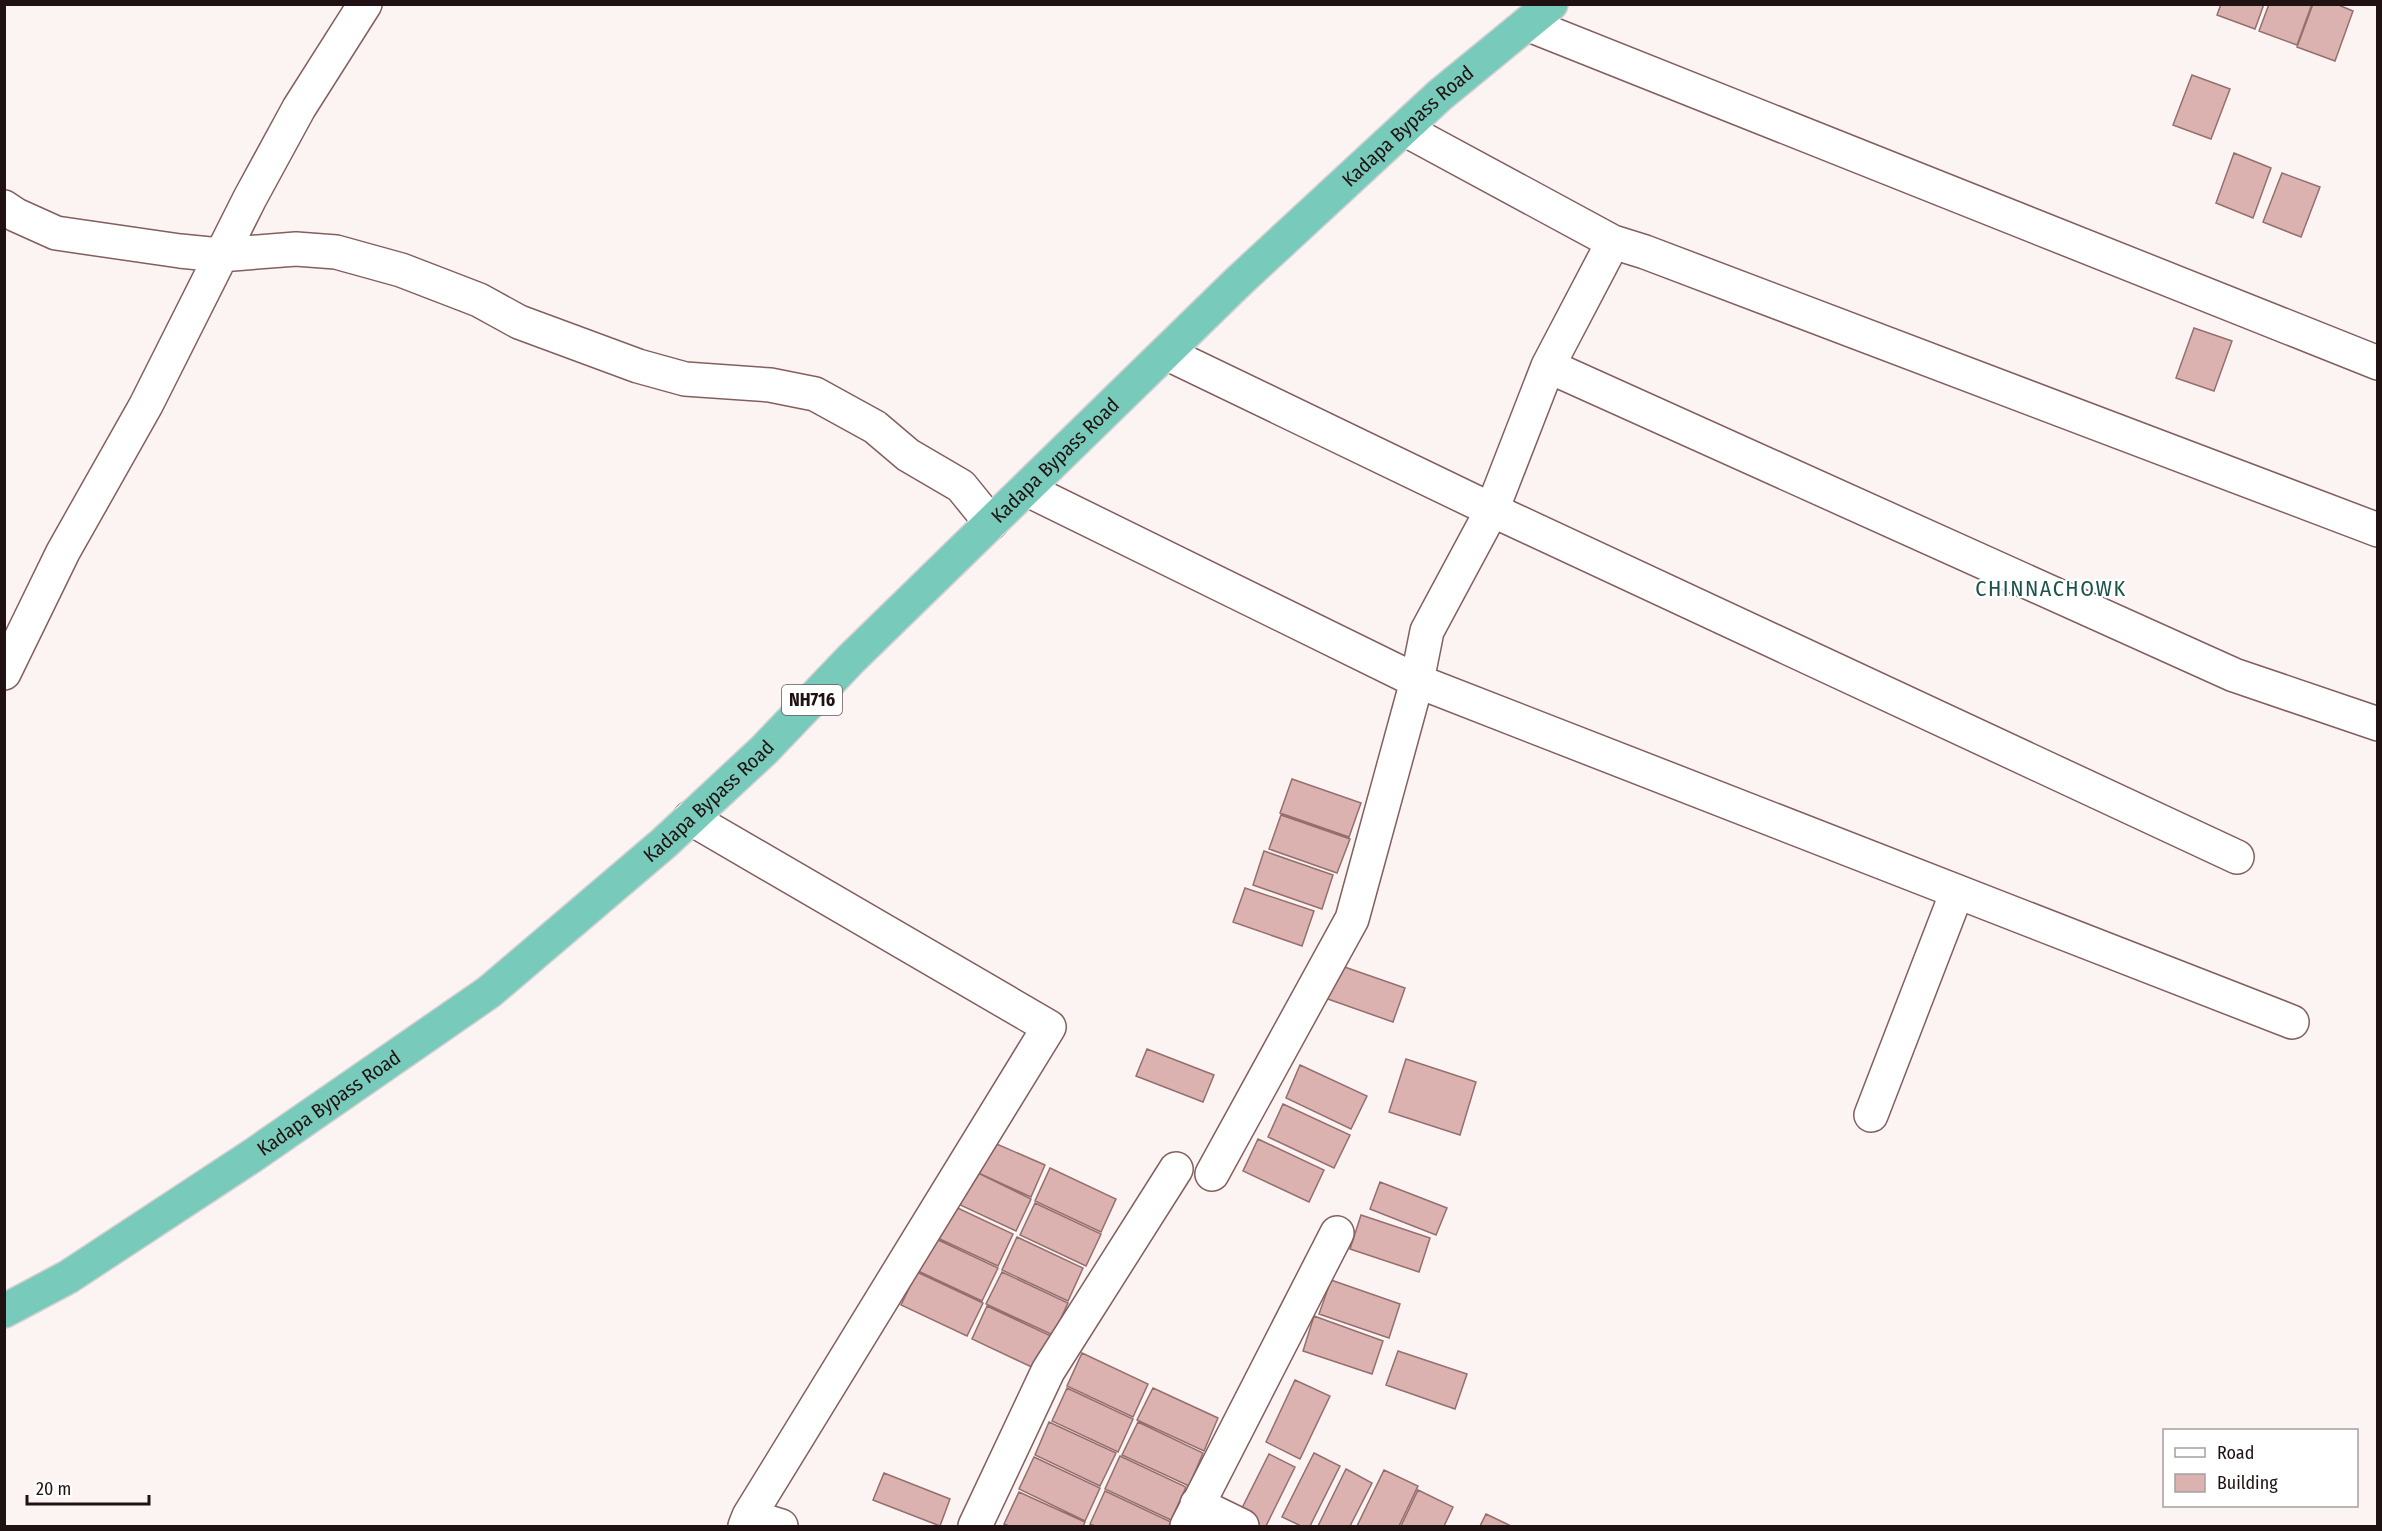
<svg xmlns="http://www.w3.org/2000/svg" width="2382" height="1531" viewBox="0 0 2382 1531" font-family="'Fira Sans Condensed',sans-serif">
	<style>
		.building { fill: #dbb2b0; stroke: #956f6e; stroke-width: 1.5 }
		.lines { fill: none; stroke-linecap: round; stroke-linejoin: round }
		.minor-casing { stroke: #835f5e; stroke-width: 36 }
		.trunk-casing { stroke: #d2d0d0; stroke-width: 36 }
		.minor { stroke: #fff; stroke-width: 33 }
		.trunk { stroke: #78caba; stroke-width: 33 }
		.labels { text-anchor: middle; stroke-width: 4.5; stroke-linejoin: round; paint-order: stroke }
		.shield { fill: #fff; stroke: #635959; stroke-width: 1.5 }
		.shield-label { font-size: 18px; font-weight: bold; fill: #201212 }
		.street-label { font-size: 20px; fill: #201212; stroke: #fff }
		.quarter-label { font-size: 22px; letter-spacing: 1.5px; fill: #1d544a; stroke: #fff }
	</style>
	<rect width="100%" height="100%" fill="#fcf3f3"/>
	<path class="building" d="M2221,4H2264L2255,29L2217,15Z
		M2269,4H2312L2297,45L2259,31Z
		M2313,4H2336L2353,11L2335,61L2297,47Z
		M2192,75L2230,89L2211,139L2173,125Z
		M2234,153L2271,168L2253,218L2216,203Z
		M2282,173L2320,187L2301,237L2263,222Z
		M2194,328L2232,341L2214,391L2176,378Z
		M1292,779L1361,803L1349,837L1280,813Z
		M1281,815L1350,839L1337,873L1269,849Z
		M1264,851L1333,875L1322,909L1253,885Z
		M1245,888L1314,911L1302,946L1233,922Z
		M1336,964L1405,988L1393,1022L1325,998Z
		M1147,1049L1214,1075L1203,1102L1136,1076Z
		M1406,1059L1476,1082L1460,1135L1389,1112Z
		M1300,1065L1367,1096L1351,1129L1286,1098Z
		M1283,1104L1350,1135L1334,1168L1268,1137Z
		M985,1139L1045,1165L1031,1197L972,1170Z
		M1258,1139L1324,1170L1309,1202L1243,1171Z
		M1050,1168L1116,1199L1101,1232L1035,1201Z
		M972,1170L1031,1199L1016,1231L956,1203Z
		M1380,1182L1447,1208L1436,1235L1370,1209Z
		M947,1203L1013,1234L998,1266L931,1235Z
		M1035,1203L1101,1234L1086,1266L1020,1235Z
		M1361,1215L1430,1238L1419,1272L1350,1249Z
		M932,1237L998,1268L982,1301L916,1270Z
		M1017,1237L1083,1268L1068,1301L1002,1270Z
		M917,1272L983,1303L967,1336L901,1305Z
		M1002,1272L1068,1303L1053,1335L986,1304Z
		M1331,1280L1400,1304L1389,1338L1319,1314Z
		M987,1306L1053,1337L1038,1370L972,1339Z
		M1314,1316L1383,1341L1372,1374L1303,1351Z
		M1398,1351L1467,1374L1455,1409L1386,1385Z
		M1082,1353L1148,1384L1133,1417L1067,1386Z
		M1295,1380L1330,1396L1300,1459L1266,1442Z
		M1067,1388L1133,1419L1118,1452L1052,1421Z
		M1153,1388L1218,1418L1204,1451L1137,1420Z
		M1049,1422L1116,1453L1100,1486L1035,1455Z
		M1138,1422L1203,1453L1189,1486L1122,1455Z
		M1314,1453L1340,1466L1310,1526H1301L1282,1517Z
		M1269,1454L1295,1467L1266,1526H1253L1237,1518Z
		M1120,1456L1186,1487L1171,1520L1105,1489Z
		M1034,1457L1100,1488L1085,1521L1019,1489Z
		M1346,1469L1372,1483L1350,1526H1318Z
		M1384,1470L1418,1486L1399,1526H1357Z
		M884,1473L950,1499L940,1526L873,1500Z
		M1418,1490L1453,1507L1444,1526H1401Z
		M1105,1491L1171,1522L1169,1526H1095L1090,1524Z
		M1019,1492L1085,1522L1083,1526H1009L1004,1524Z
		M1486,1514L1511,1526H1480Z"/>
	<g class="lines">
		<g class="minor-casing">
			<path id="minor" d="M1527,24L2378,363
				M1404,129L1613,242L1645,252L2378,530
				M4,207L16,215L56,233L180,251L220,255L296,249L336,252L401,270L479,300L519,322L638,366L685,379L770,385L815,394L875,427L908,455L961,486L991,523
				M1166,353L1492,510L2237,857
				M1548,366L1613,242
				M1026,489L1417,681L2292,1022
				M4,673L63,552L146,405L250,198L299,108L365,4
				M690,818L1049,1027L749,1516
				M1871,1115L1957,892
				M1212,1174L1352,919L1417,681L1427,631L1492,510L1548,366L2234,675L2378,724
				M1197,1504L1242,1526
				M745,1526L749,1516L781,1526
				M975,1526L1048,1371L1176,1169
				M1187,1526L1337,1233"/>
		</g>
		<g class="trunk-casing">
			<g id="trunk">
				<path id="s1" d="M4,1311L68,1277L255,1154L489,992L664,843L764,750L851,659L1239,281L1440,95L1551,4"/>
			</g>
		</g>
		<use href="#minor" class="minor"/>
		<use href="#trunk" class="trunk"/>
	</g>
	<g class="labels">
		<rect class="shield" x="782" y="685" width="60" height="30" rx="4.5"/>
		<g class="shield-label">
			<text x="812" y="706">NH716</text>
		</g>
		<g class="street-label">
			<text dy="7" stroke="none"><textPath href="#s1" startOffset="1844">Kadapa Bypass Road</textPath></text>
			<text dy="7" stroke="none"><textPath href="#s1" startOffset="1358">Kadapa Bypass Road</textPath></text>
			<text dy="7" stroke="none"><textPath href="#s1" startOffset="872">Kadapa Bypass Road</textPath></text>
			<text dy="7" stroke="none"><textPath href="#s1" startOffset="386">Kadapa Bypass Road</textPath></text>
		</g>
		<g class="quarter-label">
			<text x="2051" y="596">CHINNACHOWK</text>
		</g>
	</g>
	<rect width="2382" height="1531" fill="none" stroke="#201212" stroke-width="12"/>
	<rect x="2163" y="1429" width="195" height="78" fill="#ffffff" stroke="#a6a0a0" stroke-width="1.5"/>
	<rect x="2175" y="1448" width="30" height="9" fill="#ffffff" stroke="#a6a0a0" stroke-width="1.5"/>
	<text x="2217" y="1459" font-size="18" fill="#201212">Road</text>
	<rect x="2175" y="1474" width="30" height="18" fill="#dbb2b0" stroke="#a6a0a0" stroke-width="1.5"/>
	<text x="2217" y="1489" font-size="18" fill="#201212">Building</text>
	<path d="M27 1495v9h122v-9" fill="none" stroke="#201212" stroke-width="3"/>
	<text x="36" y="1495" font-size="18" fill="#201212" stroke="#ffffff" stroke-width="4.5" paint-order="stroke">20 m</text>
</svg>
